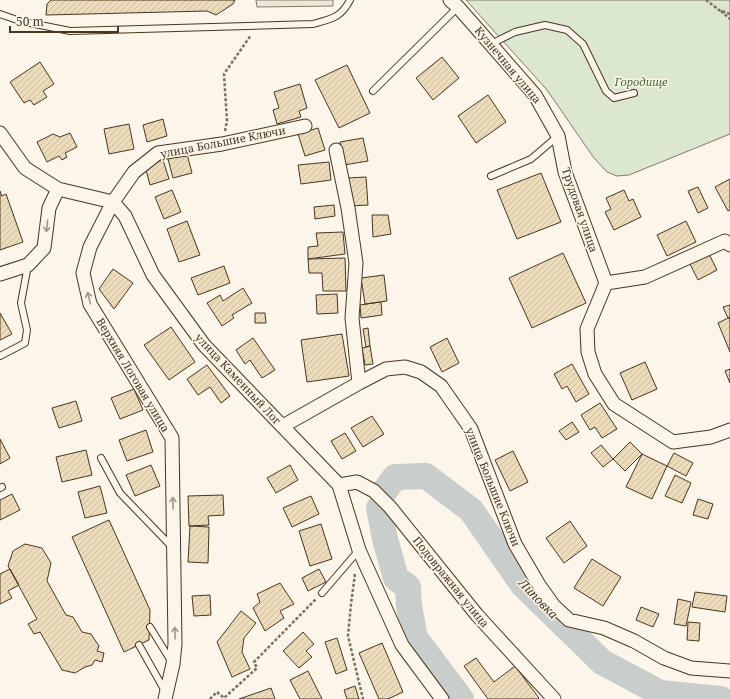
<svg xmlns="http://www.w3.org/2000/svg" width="730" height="699" viewBox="0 0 730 699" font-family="'Noto Serif',serif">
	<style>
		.green { fill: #dce7d0; stroke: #887966 }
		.parking { fill: #ede7d9; stroke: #887966 }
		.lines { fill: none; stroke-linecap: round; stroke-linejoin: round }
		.river { stroke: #c9cecd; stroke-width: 26 }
		.building { fill: url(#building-hatch); stroke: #4a3520 }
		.service-casing { stroke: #4a3520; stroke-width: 8 }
		.minor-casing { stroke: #4a3520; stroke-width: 15 }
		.path { stroke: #7f6f5c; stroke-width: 2.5; stroke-dasharray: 3 2; stroke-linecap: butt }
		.service { stroke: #fbf6e9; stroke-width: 6 }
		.minor { stroke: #fbf6e9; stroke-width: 13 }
		.oneway { stroke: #a29684 }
		.labels { text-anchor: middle; stroke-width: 3; stroke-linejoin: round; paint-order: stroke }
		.street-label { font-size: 11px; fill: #4a3520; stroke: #fbf6e9 }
		.park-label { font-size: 11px; font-style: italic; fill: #436837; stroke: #fbf6e9 }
		.water-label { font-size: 12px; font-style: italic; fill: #4a3520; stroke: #fbf6e9 }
	</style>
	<defs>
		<pattern id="building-hatch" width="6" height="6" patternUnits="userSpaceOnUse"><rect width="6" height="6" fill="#ecdcbc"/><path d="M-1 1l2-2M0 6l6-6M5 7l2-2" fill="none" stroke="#ccbda1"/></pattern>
	</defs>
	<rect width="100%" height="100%" fill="#fbf6e9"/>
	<path class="green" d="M466,0H730V134L629,175L617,176L607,172L594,158L547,90Z"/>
	<path class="parking" d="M256,0H333V6L257,7Z"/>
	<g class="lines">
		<path class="river" d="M384,492L395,477L426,476L471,510L523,585L602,662L660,693L721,699
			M379,508L385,539L396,578L408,587L409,606L415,638L461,699"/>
	</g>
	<path class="building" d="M51,0H235L233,4L216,15L207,11L46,15L47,4Z
		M442,57L459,78L433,100L416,78Z
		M40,62L54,84L43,91L47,97L34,105L30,100L24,103L10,82Z
		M347,65L370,113L339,128L315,80Z
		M300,84L307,108L299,111L301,117L277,124L273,110L279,108L274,92Z
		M488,95L506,122L476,143L458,116Z
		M163,119L167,136L147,142L143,125Z
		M129,124L134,149L109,154L104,129Z
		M318,128L325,150L305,156L298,134Z
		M70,133L77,147L65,153L67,157L62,160L59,156L47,162L37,142L53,134L60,137Z
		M363,138L368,161L344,165L340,142Z
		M187,154L192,173L173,178L168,159Z
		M163,160L169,179L150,185L145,166Z
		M329,162L331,180L301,184L298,165Z
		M541,173L561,222L517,239L497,190Z
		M366,177L368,205L350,206L347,178Z
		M730,179V210L728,211L715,187Z
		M698,187L708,208L698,213L688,191Z
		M172,190L181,212L164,219L155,197Z
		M624,190L629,201L633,199L641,217L614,230L605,212L611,209L606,198Z
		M0,191L2,196L6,194L23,242L0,250Z
		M334,205L335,216L315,219L314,207Z
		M372,215H388L391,234L373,237Z
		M187,221L200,255L179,262L167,229Z
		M686,221L696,242L667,256L657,235Z
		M343,232L345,254L308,259V247L318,246L316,233Z
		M563,253L586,303L532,328L509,278Z
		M709,254L717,270L698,280L690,264Z
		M345,258L346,291H323L322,273H309L308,259Z
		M224,266L230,283L198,295L191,278Z
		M113,269L133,283L114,309L99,289Z
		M384,275L387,301L365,304L361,278Z
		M243,288L252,303L232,315L234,318L222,326L207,303L220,295L223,301Z
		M337,294L338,313L317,314L316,295Z
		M381,302L382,315L361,318L360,305Z
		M730,305V318H728L723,307Z
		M0,313L12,334L0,340Z
		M255,313H265L266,323H255Z
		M728,318H730V352L718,323Z
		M171,327L195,362L169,380L144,345Z
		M368,328L370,346L366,347L363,329Z
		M342,334L349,376L307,382L301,340Z
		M253,338L275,370L262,378L250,360L245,364L236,350Z
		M447,338L459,363L442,372L430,347Z
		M370,346L373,364L365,365L362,348Z
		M645,362L657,389L632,400L620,373Z
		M572,364L589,394L576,402L567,386L562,389L554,374Z
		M207,365L230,396L221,403L210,387L198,395L187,379Z
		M730,369V383L725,371Z
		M134,389L143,410L120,419L111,398Z
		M76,401L82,421L59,428L52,408Z
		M600,403L617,429L602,438L595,427L590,430L581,415Z
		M372,416L384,434L363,447L351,428Z
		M572,422L579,432L566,440L559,431Z
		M146,430L153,452L127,461L119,440Z
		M345,433L356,451L342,459L331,441Z
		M0,439L10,458L0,464Z
		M630,442L642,454L625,471L613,459Z
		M601,445L613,459L603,467L591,453Z
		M86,450L92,475L62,482L56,457Z
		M513,451L528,482L510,491L495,460Z
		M674,453L693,463L686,476L667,466Z
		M642,454L667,466L652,499L626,487Z
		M151,465L160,486L135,496L126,475Z
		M290,465L298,480L276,493L267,478Z
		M675,475L691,483L682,503L665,496Z
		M100,486L107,513L85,518L78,492Z
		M12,494L20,510L0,520V500Z
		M223,495L224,515L208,516L209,525L189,526L188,496Z
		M311,496L319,514L292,527L283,508Z
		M698,499L713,504L708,519L693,515Z
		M109,520L150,610L149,640L124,652L72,537Z
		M570,521L587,546L564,563L546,538Z
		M321,524L332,559L310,566L299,531Z
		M190,526L209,527L208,563L188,562Z
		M25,544L42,548L51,563L47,581L66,615L73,617L82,632L91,634L99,646L97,651L104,653L102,662L95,660L92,665L85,667L75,673L62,670L40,632L34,634L28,624L37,619L8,566L13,551Z
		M592,559L621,577L603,606L574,588Z
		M10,569L19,585L8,591L12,598L0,604V574Z
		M319,569L326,582L308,591L302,578Z
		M280,583L294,604L280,611L284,618L265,631L253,608L260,602L257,594Z
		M695,592L727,596L725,612L692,607Z
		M210,595L211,615L194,616L192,596Z
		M678,599L691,602L686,626L674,624Z
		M641,607L659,614L653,627L636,620Z
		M241,611L256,623L244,638L242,652L250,669L232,677L217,642Z
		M688,622L700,623L699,641L687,640Z
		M303,632L314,644L306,651L312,657L299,668L283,651Z
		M337,638L347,670L336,674L325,642Z
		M382,643L403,692L388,699H379L359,653Z
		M476,658L494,682L515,666L539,698L538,699H488L464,666Z
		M308,671L322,699H300L290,680Z
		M355,686L359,699H347L344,690Z
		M271,688L275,699H239Z"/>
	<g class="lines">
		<g class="service-casing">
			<path id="service" d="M0,14L20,21L70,31L313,24C331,19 341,18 350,0
				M491,44L515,32L545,25L567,30L583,44L606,91L614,98L634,93
				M373,91L458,7
				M491,176L531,159L558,136
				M0,356L25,343L27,330L21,303L28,265
				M101,458L120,493L172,547
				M0,488L2,487
				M322,593L359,550
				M150,627L171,661
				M139,645L165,691"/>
		</g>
		<g class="minor-casing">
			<path id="minor" d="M450,0L458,7L535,95L558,136L565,172L606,283L587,329L588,352L595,374L614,404L673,442L711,437L730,430
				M0,133L25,168L58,189L113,202
				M336,150L348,208L356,263L352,318L359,383
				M113,202L125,216L153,275L204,345L339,485L359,550L402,645L442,699
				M0,274L28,265L44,248L49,208L58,189
				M606,283L645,277L725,241L730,245
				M283,426L359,383L386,369L405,367L421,372L441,386L471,429L515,544L539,585L554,606L569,620L604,628L634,641L664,658L691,668L730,671
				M339,485L357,482L374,491L390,507L477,615L554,699
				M165,699L173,664L175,644L172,438L90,304L83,273L90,247L113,202L134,172L158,153L222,144L305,126"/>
		</g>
		<path class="path" d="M706,0L719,10L730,14
			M721,11L730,19
			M225,131L227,121L224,74L251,35
			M355,574L351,604L348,636L363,699
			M210,699L217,692L224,698L257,668L254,662L316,599"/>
		<use href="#service" class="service"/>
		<use href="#minor" class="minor"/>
	</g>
	<defs><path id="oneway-shaft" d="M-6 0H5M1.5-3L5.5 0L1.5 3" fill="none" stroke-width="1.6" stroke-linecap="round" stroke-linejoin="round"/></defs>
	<g class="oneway">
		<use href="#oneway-shaft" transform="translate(47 226) rotate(96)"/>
		<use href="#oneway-shaft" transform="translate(89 298) rotate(-104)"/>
		<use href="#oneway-shaft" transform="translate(173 503) rotate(-91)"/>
		<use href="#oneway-shaft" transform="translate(175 633) rotate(-91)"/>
	</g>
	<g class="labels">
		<g class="street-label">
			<text transform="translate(508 65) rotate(50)" y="4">Кузнечная улица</text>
			<text transform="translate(223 142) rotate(-11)" y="4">улица Большие Ключи</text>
			<text transform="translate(580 210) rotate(71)" y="4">Трудовая улица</text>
			<text transform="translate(133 375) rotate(59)" y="4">Верхняя Логовая улица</text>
			<text transform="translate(238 379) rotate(47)" y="4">улица Каменный Лог</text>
			<text transform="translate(493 487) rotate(68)" y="4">улица Большие Ключи</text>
			<text transform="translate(451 582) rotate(51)" y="4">Подовражная улица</text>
		</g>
		<g class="park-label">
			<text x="641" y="86">Городище</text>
		</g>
		<g class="water-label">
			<text transform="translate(538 599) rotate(46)" y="4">Липовка</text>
		</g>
	</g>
	<path d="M10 26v6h108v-6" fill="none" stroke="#4a3520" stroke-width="2"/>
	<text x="16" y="26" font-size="12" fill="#4a3520" stroke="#fbf6e9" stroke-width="3" paint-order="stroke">50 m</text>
</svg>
